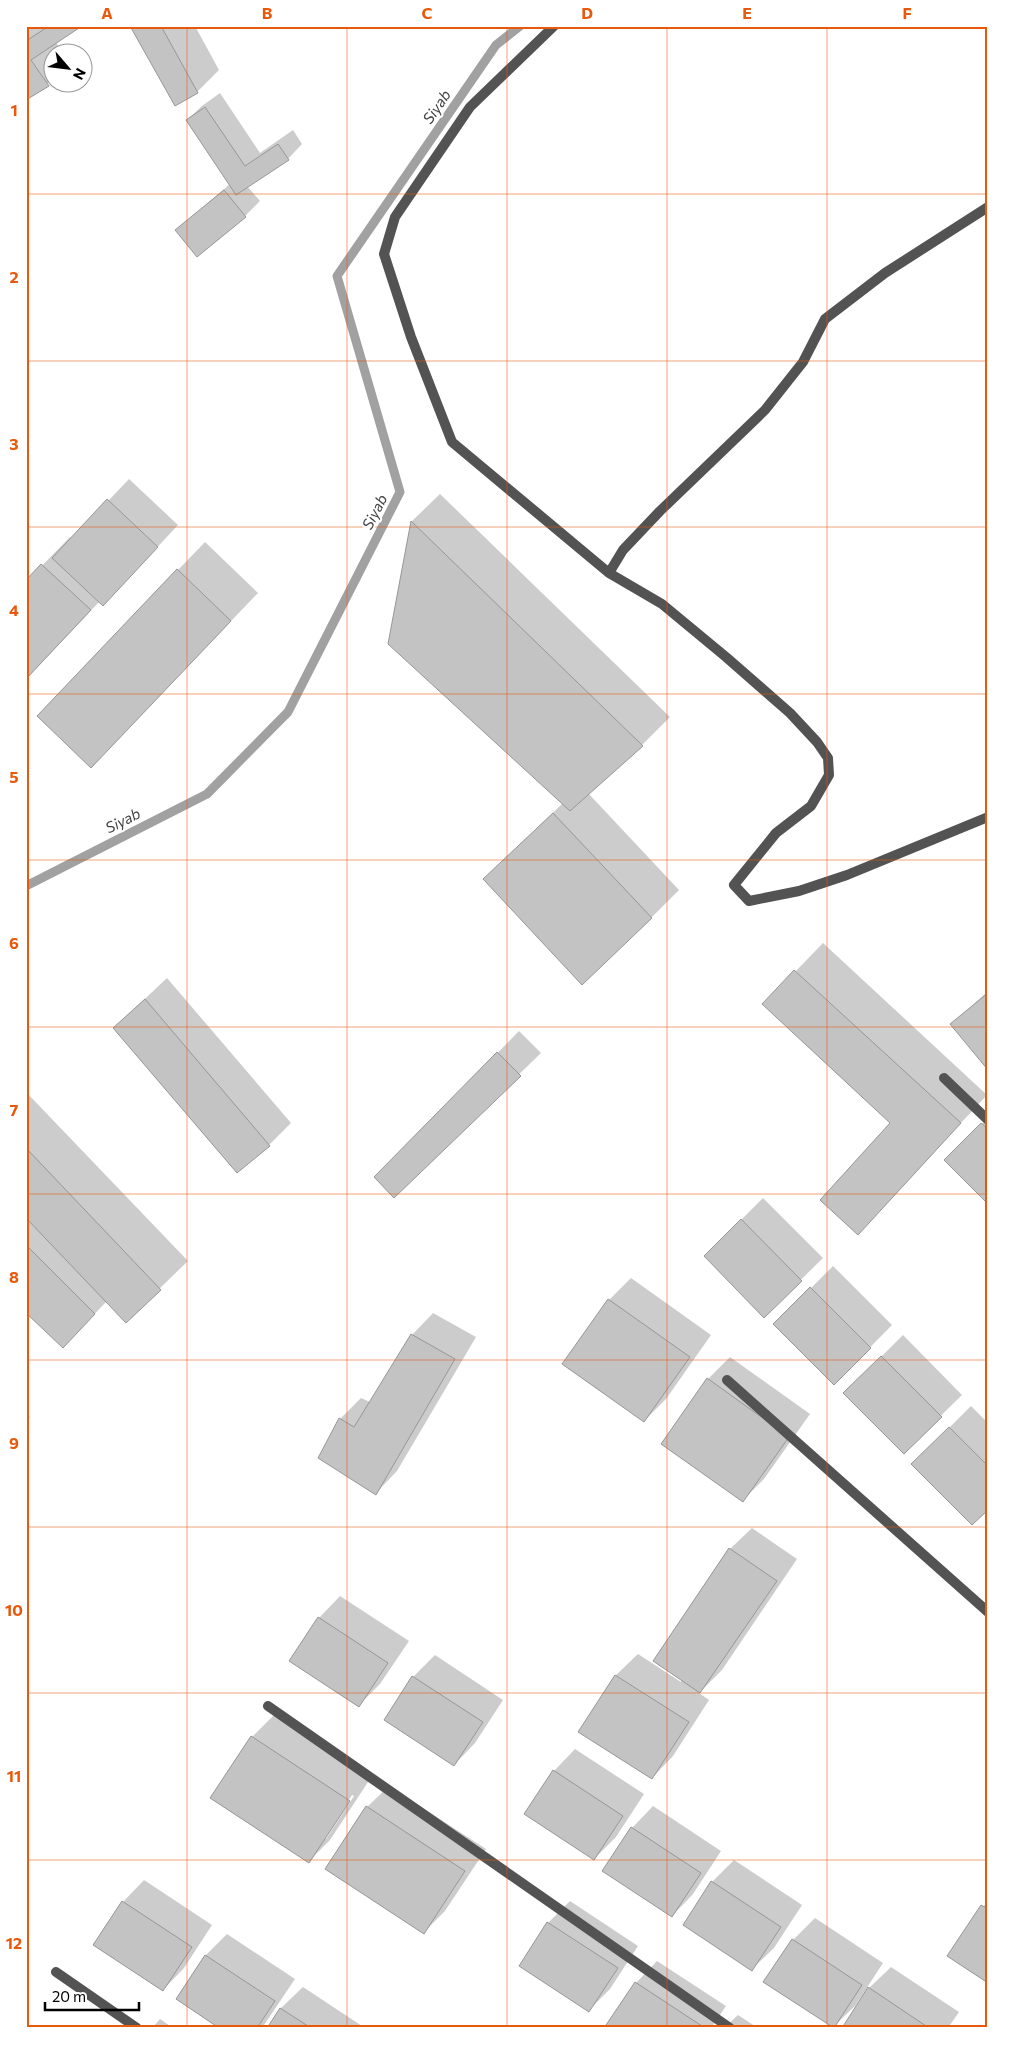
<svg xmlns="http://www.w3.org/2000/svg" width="1014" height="2054" viewBox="0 0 1014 2054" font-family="Commissioner,sans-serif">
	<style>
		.shadow { fill: #0003; fill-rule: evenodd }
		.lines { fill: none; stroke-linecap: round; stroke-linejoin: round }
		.stream { stroke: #a1a1a1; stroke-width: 9 }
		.building { fill: #c3c3c3; stroke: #979797 }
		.minor { stroke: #535353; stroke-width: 10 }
		.grid { fill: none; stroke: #e8590c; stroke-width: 1; stroke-opacity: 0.55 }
		.labels { text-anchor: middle; stroke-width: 4; stroke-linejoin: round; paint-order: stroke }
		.water-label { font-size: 15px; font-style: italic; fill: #424242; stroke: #fff }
		.neatline { fill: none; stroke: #e8590c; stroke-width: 2 }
		.grid-label { font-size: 16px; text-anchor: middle; font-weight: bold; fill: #e8590c }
	</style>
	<rect width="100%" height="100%" fill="#fff"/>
	<path class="shadow" d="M26,26H80L56,42L62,52H52V80L26,99Z
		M131,26H195L219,70L197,92Z
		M220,93L260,153L293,130L302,144L288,159L247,186L260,201L245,216L176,230L230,184L187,120L202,106Z
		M129,479L178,525L125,582L100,601L26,679V582L70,537L72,539Z
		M440,494L670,717L642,745L588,793L679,890L651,918L512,852L563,803L390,644L412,521Z
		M205,542L258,593L91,767L178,570Z
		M823,943L987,1095L858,1233L892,1123L764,1004Z
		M167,978L291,1123L269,1145L237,1171L114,1028Z
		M988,991V1068L952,1024Z
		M519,1031L541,1053L394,1196L376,1177Z
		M26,1092L188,1261L126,1321L107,1301L85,1324L26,1311Z
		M988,1118V1202L946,1160Z
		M763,1198L823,1258L764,1316L705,1256Z
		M833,1266L892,1325L834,1384L775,1324Z
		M631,1278L711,1335L666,1399L644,1421L564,1364L609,1300Z
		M433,1313L476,1337L397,1471L376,1493L340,1419L361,1398L370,1402L412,1335Z
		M903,1335L962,1395L904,1452L845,1393Z
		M730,1357L810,1414L764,1479L743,1500L708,1379Z
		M971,1406L988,1423V1508L913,1464Z
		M26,1413L30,1417L26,1420Z
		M752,1528L797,1559L722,1670L699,1693L709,1700L673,1756L652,1778L580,1732L616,1675L638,1654L681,1682L730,1549Z
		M340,1596L409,1641L380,1684L359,1705L319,1618Z
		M435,1655L503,1700L475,1743L454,1765L385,1719L413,1677Z
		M274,1715L370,1779L330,1840L308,1862L252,1737ZM352,1795L354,1796L326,1839H323Z
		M575,1749L644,1794L616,1837L594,1859L554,1771Z
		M389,1786L486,1849L445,1911L424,1932L367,1807Z
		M653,1806L721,1851L693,1894L672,1916L632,1828Z
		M734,1860L802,1905L774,1948L752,1969L684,1925L712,1882Z
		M144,1880L212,1925L184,1968L163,1990L123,1902Z
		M988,1900V1982L949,1956Z
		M570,1901L638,1946L610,1989L589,2010L520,1966L548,1923Z
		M815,1918L883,1963L855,2006L833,2027L765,1982L793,1940Z
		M227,1934L295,1979L262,2028H221L205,1956Z
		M657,1961L726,2006L711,2028H611L636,1983Z
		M891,1967L959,2012L948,2028H843L868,1989Z
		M303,1987L365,2028H268L281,2008Z
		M738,2015L758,2028H724Z
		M160,2019L173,2028H152Z"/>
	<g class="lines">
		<path class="stream" d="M26,886L207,794L288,712L400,492L337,276L496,45L520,26"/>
	</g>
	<path class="building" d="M49,26H82L31,60L49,86L26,100V41Z
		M130,26H161L198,93L175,106Z
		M205,107L245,166L278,144L289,160L236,195L186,120Z
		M224,190L246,217L197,257L175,230Z
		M107,499L158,547L103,606L52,558Z
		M411,521L643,746L570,811L388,644Z
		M41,564L91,610L26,679V580Z
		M177,569L231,621L91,768L37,716Z
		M553,813L652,918L582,985L483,879Z
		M794,970L961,1123L858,1235L820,1200L890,1123L762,1004Z
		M988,993V1070L950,1024Z
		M145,999L270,1146L237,1173L113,1028Z
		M497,1052L521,1076L394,1198L374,1177Z
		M981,1123L988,1129V1204L944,1160Z
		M26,1148L161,1290L126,1323L26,1218Z
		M741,1219L802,1281L764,1318L704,1256Z
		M26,1245L95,1314L63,1348L26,1313Z
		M810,1287L871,1348L834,1385L773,1324Z
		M608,1299L690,1357L644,1422L562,1364Z
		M411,1334L455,1359L376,1495L318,1458L339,1418L354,1427Z
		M881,1356L942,1417L904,1454L843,1393Z
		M707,1378L789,1437L743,1502L661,1444Z
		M949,1427L988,1466V1510L972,1525L911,1464Z
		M729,1548L777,1581L700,1693L653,1661Z
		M318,1617L388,1663L359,1707L289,1661Z
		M615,1675L689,1722L652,1779L578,1732Z
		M412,1676L483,1722L454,1766L384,1720Z
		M251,1736L350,1801L309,1863L210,1798Z
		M553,1770L623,1816L594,1860L524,1814Z
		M366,1806L465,1871L424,1934L325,1869Z
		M631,1827L701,1873L672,1917L602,1871Z
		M711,1881L781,1927L752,1971L683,1925Z
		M122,1901L192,1947L163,1991L93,1945Z
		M981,1905L988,1909V1983L947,1956Z
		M547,1922L618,1968L589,2012L519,1966Z
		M792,1939L862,1985L834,2028L763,1982Z
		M205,1955L275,2001L257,2028H219L176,1999Z
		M635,1982L705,2028H609L606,2025Z
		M868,1987L929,2028H842Z
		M280,2008L311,2028H267Z"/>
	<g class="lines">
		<path class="minor" d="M554,26L470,107L395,217L384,254L411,337L452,442L609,573
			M988,207L885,273L825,319L803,362L765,410L660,511L623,550L609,573L662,604L726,657L790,713L817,742L828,758L829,775L811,806L776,833L734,885L749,901L799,891L847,875L988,817
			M944,1078L988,1120
			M727,1380L988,1612
			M268,1706L730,2028
			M56,1972L137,2028"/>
	</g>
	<path class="grid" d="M187,26V2028M347,26V2028M507,26V2028M667,26V2028M827,26V2028M26,194H988M26,361H988M26,527H988M26,694H988M26,860H988M26,1027H988M26,1194H988M26,1360H988M26,1527H988M26,1693H988M26,1860H988"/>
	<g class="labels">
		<g class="water-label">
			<text transform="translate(437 107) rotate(-56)" y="5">Siyab</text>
			<text transform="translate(375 512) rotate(-63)" y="5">Siyab</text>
			<text transform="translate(123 821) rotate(-27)" y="5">Siyab</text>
		</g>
	</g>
	<rect width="1014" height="2054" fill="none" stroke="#ffffff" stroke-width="55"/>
	<g transform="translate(68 68) rotate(118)"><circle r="24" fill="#ffffff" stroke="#999999"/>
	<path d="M0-4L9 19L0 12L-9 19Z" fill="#000000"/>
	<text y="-8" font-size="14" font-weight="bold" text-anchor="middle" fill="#000000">N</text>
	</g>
	<path d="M45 2002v8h94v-8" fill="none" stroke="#000000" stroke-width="2.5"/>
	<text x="52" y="2002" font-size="15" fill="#000000" stroke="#ffffff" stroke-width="4" paint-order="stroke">20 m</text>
	<rect x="28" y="28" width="958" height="1998" class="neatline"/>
	<g class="grid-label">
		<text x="107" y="19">A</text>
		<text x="267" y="19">B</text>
		<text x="427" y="19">C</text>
		<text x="587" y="19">D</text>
		<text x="747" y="19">E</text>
		<text x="907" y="19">F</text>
		<text x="14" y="116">1</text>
		<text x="14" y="283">2</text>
		<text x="14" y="450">3</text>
		<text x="14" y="616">4</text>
		<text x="14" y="783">5</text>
		<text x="14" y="949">6</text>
		<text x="14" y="1116">7</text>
		<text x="14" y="1283">8</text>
		<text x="14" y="1449">9</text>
		<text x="14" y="1616">10</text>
		<text x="14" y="1782">11</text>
		<text x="14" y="1949">12</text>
	</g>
</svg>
